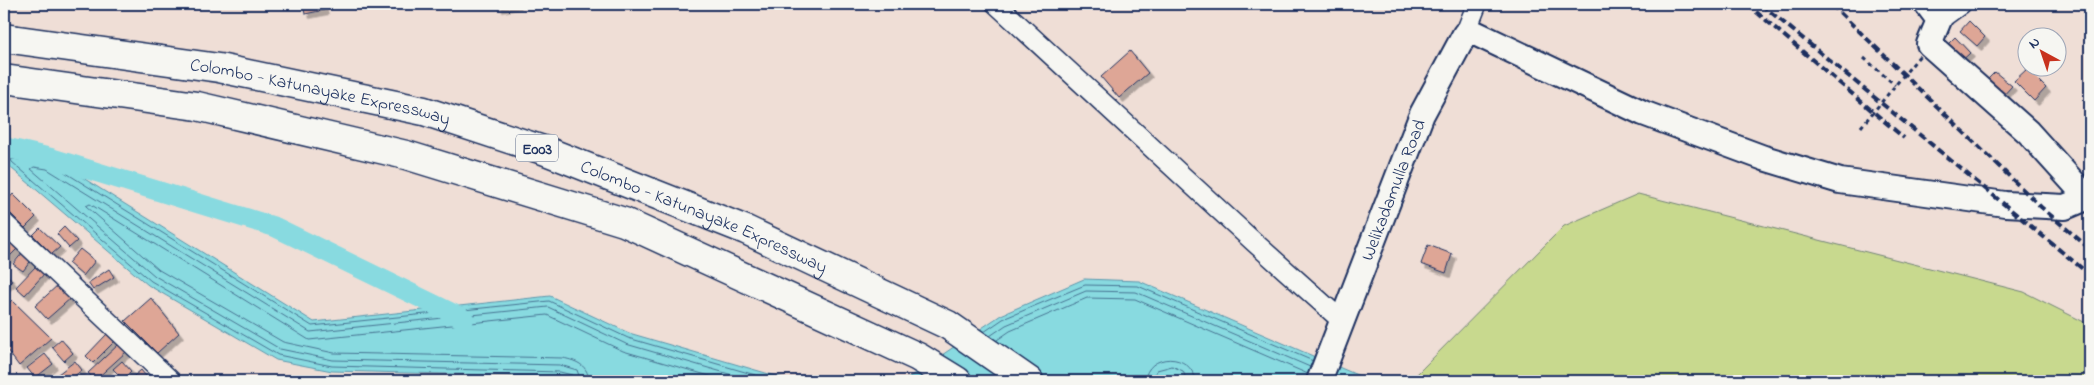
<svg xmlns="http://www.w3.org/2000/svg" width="2094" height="385" viewBox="0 0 2094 385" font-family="'Indie Flower',sans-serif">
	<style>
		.green { fill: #c8d98e; stroke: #728476 }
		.water { fill: #88dae0; stroke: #5c96ac }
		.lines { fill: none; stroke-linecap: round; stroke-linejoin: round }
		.shore { stroke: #477392; stroke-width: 1 }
		.canal { stroke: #88dae0; stroke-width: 20 }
		.building { fill: #dea696; stroke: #1b2f5e; filter: url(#shadow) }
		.minor-casing { stroke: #1b2f5e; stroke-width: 22 }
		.tertiary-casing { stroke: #1b2f5e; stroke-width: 28 }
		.motorway-casing { stroke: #1b2f5e; stroke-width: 31 }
		.path { stroke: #1b2f5e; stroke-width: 3; stroke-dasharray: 4 4; stroke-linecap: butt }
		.minor { stroke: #f6f6f2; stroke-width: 19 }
		.tertiary { stroke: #f6f6f2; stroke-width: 24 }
		.motorway { stroke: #f6f6f2; stroke-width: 28 }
		.rail { stroke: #1b2f5e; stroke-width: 4; stroke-dasharray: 8 4; stroke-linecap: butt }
		.path-bridge { stroke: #1b2f5e; stroke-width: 3; stroke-dasharray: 4 4; stroke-linecap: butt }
		.labels { text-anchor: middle; stroke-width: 4; stroke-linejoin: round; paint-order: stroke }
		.shield { fill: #f6f6f2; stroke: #5d6b8a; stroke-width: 1 }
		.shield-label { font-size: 16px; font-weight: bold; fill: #1b2f5e }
		.street-label { font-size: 18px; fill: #1b2f5e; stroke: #f6f6f2 }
	</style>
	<defs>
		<filter id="shadow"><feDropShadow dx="4.5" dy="4.5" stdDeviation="0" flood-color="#0004"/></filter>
	</defs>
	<rect width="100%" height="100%" fill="#efded6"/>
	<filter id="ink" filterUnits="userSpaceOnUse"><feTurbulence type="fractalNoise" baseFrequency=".02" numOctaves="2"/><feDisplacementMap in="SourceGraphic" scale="10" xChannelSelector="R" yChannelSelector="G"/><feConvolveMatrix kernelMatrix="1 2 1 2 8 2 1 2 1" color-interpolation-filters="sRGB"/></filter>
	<g filter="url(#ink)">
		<path class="green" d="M1638,194L2024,292L2090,325V381H1410L1564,226Z"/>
		<path class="water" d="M4,152L51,158L314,322L550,296L629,333L793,381H580L559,377L332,371L276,360L148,285L4,162Z
			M1084,279L1139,281L1371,381H1180L1172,378L1147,381H890L905,380L1001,315Z"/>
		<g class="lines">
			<path class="shore" d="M984,332L1003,319L1085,285L1138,286L1313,361
				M990,336L1006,325L1086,291L1136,292L1310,367
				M997,340L1010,331L1087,298L1135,299L1308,374
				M575,381L572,375L560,372L332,366L278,355L151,281L12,162L11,159L50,163L312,326L549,301L628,338L776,381
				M581,381L577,370L560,365L333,360L280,349L155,276L31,169L34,167L47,169L310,332L548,307L626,344L753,381
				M589,381C588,365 577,361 563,358L334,353L283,342L159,270L86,206L90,204L309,340L547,315L623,351L727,381
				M1145,381C1146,352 1193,352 1195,381
				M1152,381L1157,370L1172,366L1183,371L1187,381"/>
			<path class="canal" d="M4,147L51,158L275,227L464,319"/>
		</g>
		<path class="building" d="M303,4H322L324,10L305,14Z
			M498,4H517L498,8Z
			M1969,21L1985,37L1977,46L1960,31Z
			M1955,37L1970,53L1959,63L1944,48Z
			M1130,51L1148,73L1119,98L1101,77Z
			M2027,69L2046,88L2034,101L2014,81Z
			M1995,72L2012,86L2001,98L1984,83Z
			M13,194L36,217L25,228L4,207V204Z
			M64,227L77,241L69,248L57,234Z
			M40,228L60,247L52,254L33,235Z
			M6,239L17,249L4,262V241Z
			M1428,245L1452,254L1446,273L1421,264Z
			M80,249L95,261L83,276L68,263Z
			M24,251L33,258L23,271L13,264Z
			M37,265L45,273L25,295L16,287Z
			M109,269L114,277L93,290L88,283Z
			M6,273L12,281L4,287V275Z
			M59,284L71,298L47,319L35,306Z
			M151,298L179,333L157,353L125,321Z
			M12,300L51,338L19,366L4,346V308Z
			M107,334L115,341L93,363L86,356Z
			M61,339L73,353L64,361L52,347Z
			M119,344L126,352L95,380L88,373Z
			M45,354L53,364L35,378L27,368Z
			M75,361L82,370L68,381H49Z
			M122,361L131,371L123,379L113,369Z
			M141,370L150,381H128Z
			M111,375L117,381H104Z"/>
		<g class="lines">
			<g class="minor-casing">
				<path id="minor" d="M996,4L1254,242L1341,320
					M1939,20L1961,4
					M1465,34L1477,4
					M4,223L171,381"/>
			</g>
			<g class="tertiary-casing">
				<g id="tertiary">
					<path id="s1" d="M1319,381L1422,114L1465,34L1475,33L1643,113L1764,158L1840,181L2005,204L2065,207L2084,199L2083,193L2028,132L1929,44L1939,20L1927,4"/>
				</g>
			</g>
			<g class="motorway-casing">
				<g id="motorway">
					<path id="s2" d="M4,38L219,68L424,111L546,151L746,230L948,325L1029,381"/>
					<path d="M4,79L197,106L406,155L624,222L918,357L957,381"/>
				</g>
			</g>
			<path class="path" d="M1864,58L1895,85"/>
			<use href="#minor" class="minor"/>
			<use href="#tertiary" class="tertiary"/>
			<use href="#motorway" class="motorway"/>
			<path class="rail" d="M1747,4L1904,138
				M1761,4L2090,275
				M1831,4L2041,207L2090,249"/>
			<path class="path-bridge" d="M1861,127L1921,54"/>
		</g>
	</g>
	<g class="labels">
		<rect class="shield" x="516" y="134.5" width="42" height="27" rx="4"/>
		<g class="shield-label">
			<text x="537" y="154">E003</text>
		</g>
		<g class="street-label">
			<text dy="6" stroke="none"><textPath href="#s2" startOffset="321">Colombo - Katunayake Expressway</textPath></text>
			<text dy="6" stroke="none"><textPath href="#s1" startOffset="205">Welikadamulla Road</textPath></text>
			<text dy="6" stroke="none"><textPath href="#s2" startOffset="726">Colombo - Katunayake Expressway</textPath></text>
		</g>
	</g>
	<rect width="2094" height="385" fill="none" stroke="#f6f6f2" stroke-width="20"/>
	<rect x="10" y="10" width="2074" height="365" fill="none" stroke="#1b2f5e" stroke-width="2" filter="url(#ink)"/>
	<g transform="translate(2042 52) rotate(320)"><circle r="24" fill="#f6f6f2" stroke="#9ea6b7"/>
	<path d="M0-4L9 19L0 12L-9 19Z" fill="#c8321e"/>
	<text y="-8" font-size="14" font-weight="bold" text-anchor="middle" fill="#1b2f5e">N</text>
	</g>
</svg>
